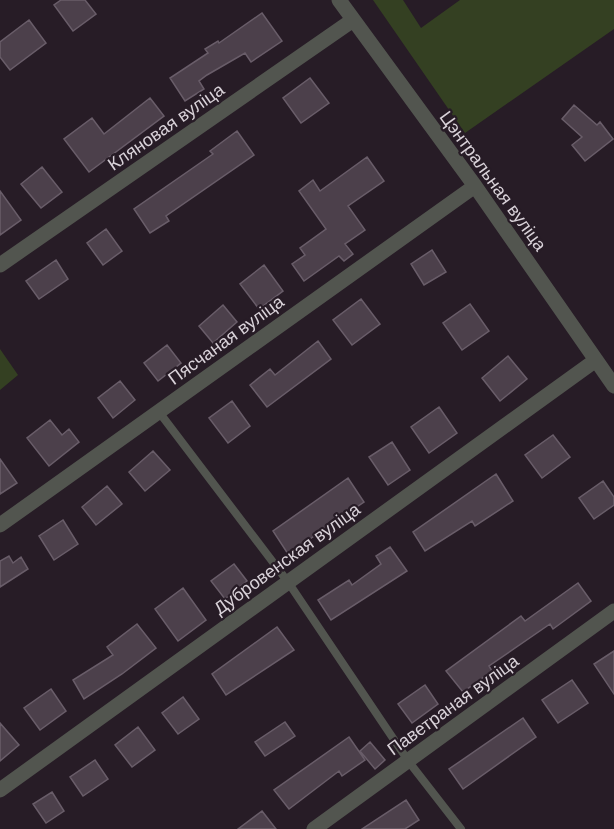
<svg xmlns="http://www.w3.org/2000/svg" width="614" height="829" viewBox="0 0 614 829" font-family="'DM Sans',sans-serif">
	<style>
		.green { fill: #344022 }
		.building { fill: #4c404b; stroke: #695d69; stroke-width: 1.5 }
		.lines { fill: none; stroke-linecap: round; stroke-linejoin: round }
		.lane { stroke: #52554f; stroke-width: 8 }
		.street { stroke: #52554f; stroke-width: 15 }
		.labels { text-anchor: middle; stroke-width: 4.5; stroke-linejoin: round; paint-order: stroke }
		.street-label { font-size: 18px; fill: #d9d2d9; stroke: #271c26 }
	</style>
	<rect width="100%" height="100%" fill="#271c26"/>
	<path class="green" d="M373,0H403L421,28L460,0H614V29L465,133Z
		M0,349L18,375L0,390Z"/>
	<path class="building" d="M61,0H85L96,14L73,31L54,5Z
		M262,13L282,41L251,62L245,53L207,75L199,81L204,89L185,101L170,78L208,53L205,49L218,41L219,43Z
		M29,20L46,43L10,70L0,57V42Z
		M310,78L329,103L301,123L283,98Z
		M150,98L164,116L89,172L64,139L92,118L104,134Z
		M574,105L597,125L600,122L613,139L585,161L572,145L582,137L562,119Z
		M237,131L254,155L166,216L169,221L150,233L134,209L213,154L210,151Z
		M367,157L384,181L348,206L365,230L345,244L353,254L344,261L339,256L304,281L292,264L305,255L300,248L326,229L299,191L313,180L320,191Z
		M42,167L62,192L41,208L21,184Z
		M0,191L21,220L0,235Z
		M106,229L122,251L103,265L87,243Z
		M432,250L446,272L424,285L411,264Z
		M56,260L68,279L39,299L26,281Z
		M264,265L283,291L259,309L240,284Z
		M361,299L380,324L352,345L333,320Z
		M470,304L489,331L462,350L443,323Z
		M223,305L237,322L213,343L199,326Z
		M318,341L331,359L267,407L250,385L270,369L275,375Z
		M167,345L181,363L158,381L144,363Z
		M508,356L527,379L500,401L482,378Z
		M120,381L135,400L113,418L98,398Z
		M232,401L250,426L228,443L209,418Z
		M439,407L457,433L429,453L411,427Z
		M50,420L62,435L69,429L79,442L49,466L27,438Z
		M553,435L570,457L542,478L525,455Z
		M392,442L410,470L388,485L369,457Z
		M153,451L170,470L145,491L129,472Z
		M0,459L17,483L0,494Z
		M496,474L513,501L475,526L472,521L425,551L413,532Z
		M348,478L364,502L288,554L273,531Z
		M603,481L614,497V505L594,519L579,498Z
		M107,486L122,504L96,525L82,507Z
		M63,520L78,544L54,560L39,536Z
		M390,547L407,571L331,620L318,600L349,580L352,585L381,564L376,556Z
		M9,556L13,563L21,557L28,569L0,587V561Z
		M234,564L247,581L225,599L211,581Z
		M578,583L591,601L553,629L550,624L489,666L492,671L463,692L446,671L521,616L525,621Z
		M183,588L206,620L178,641L155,609Z
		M137,624L156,648L122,674L84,699L73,680L113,655L107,647Z
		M277,627L294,650L226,695L212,674Z
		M614,651V694L594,664Z
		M572,680L588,703L558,723L542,700Z
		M425,685L438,704L412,723L398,704Z
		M51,689L66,711L40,730L24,708Z
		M183,697L199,719L178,734L162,713Z
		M523,718L536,737L463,789L449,769Z
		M285,722L295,736L265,756L255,742Z
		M0,723L19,745L0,761Z
		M138,727L155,750L132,767L115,745Z
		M349,737L365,760L342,776L339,771L289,809L274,790Z
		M370,742L385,760L375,769L360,751Z
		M95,760L108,779L83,796L70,777Z
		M52,792L64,811L46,823L33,804Z
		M406,800L419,820L405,829H362Z
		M262,811L276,829H238Z"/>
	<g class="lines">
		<path class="lane" d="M159,412L288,582L409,762L461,829"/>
		<path class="street" d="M339,0L475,186L614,386
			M0,265L353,20
			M0,525L475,186
			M0,790L596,360
			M314,829L614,611"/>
	</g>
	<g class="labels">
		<g class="street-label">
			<text transform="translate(166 127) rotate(-35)" y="6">Кляновая вуліца</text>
			<text transform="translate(493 181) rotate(54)" y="6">Цэнтральная вуліца</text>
			<text transform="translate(226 340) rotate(-36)" y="6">Пясчаная вуліца</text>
			<text transform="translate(287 559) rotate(-36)" y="6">Дубровенская вуліца</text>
			<text transform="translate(453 705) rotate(-36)" y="6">Паветраная вуліца</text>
		</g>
	</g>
</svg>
